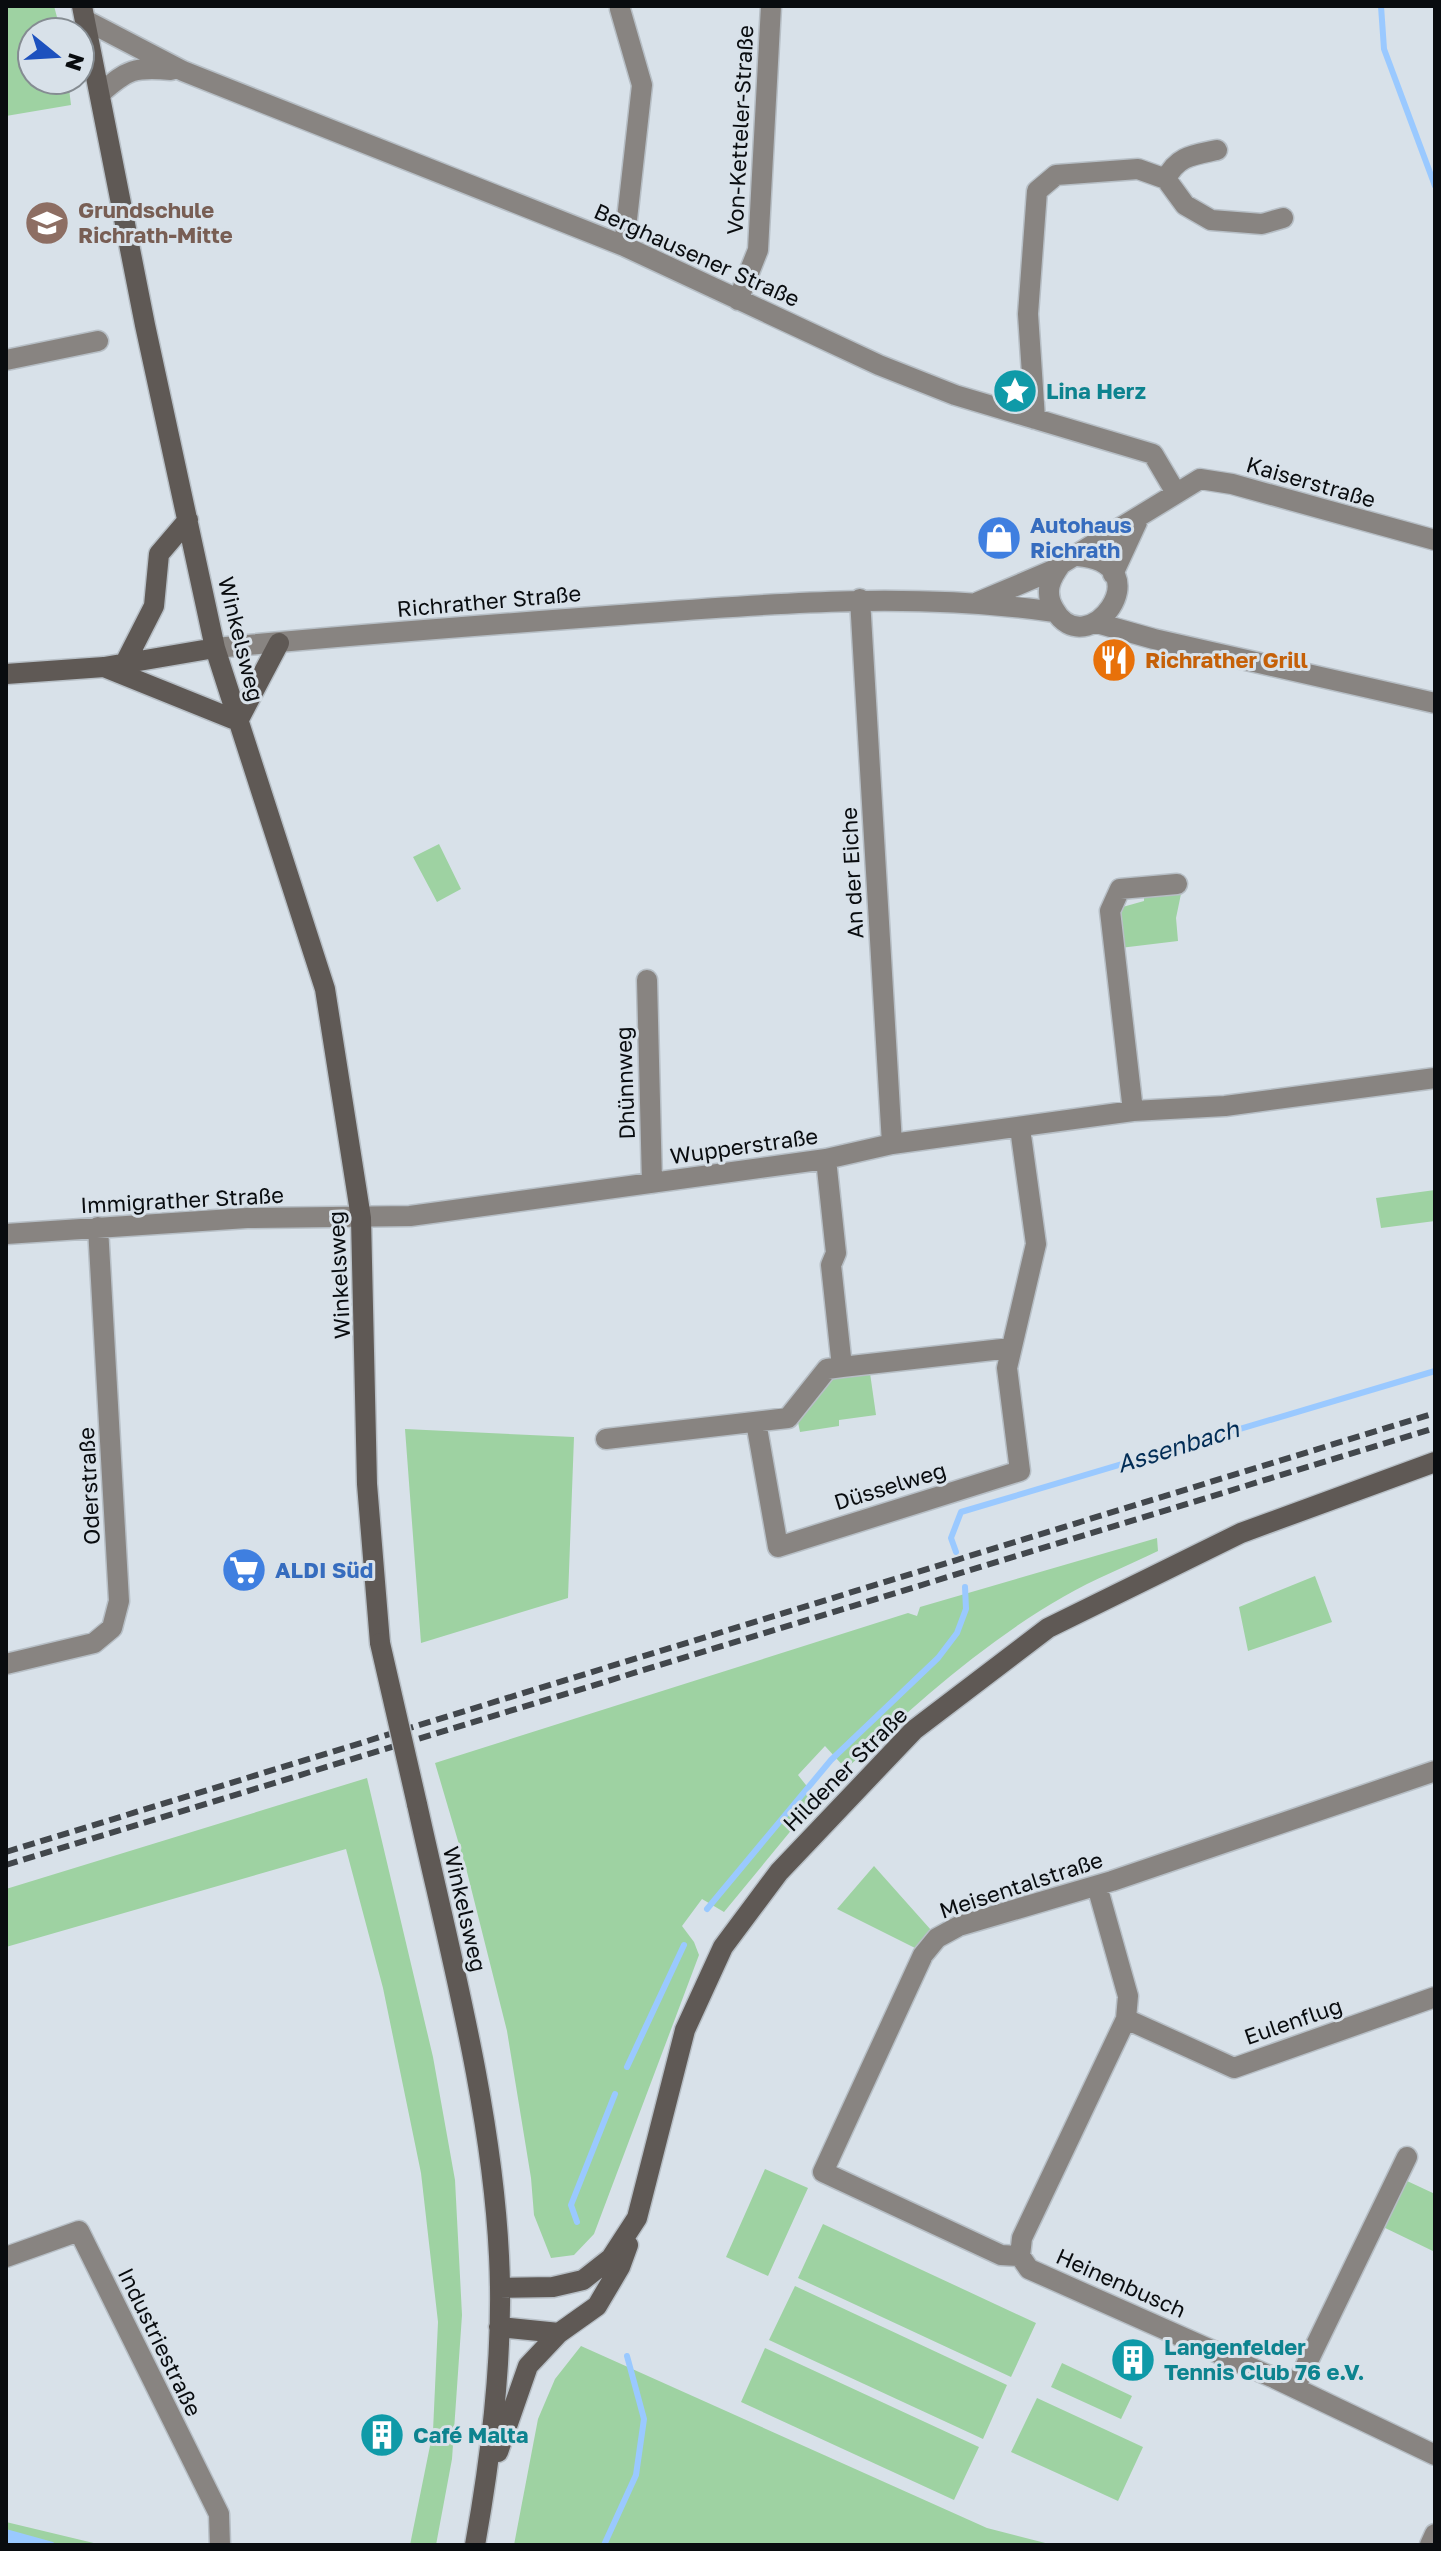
<svg xmlns="http://www.w3.org/2000/svg" width="1441" height="2551" viewBox="0 0 1441 2551" font-family="'Golos Text',sans-serif">
	<style>
		.green { fill: #9ed2a2 }
		.water { fill: #9ac9ff }
		.lines { fill: none; stroke-linecap: round; stroke-linejoin: round }
		.stream { stroke: #9ac9ff; stroke-width: 6 }
		.street-casing { stroke: #b7bfc6; stroke-width: 23 }
		.secondary-casing { stroke: #b7bfc6; stroke-width: 23 }
		.street { stroke: #888481; stroke-width: 20 }
		.secondary { stroke: #5f5955; stroke-width: 20 }
		.rail { stroke: #42474c; stroke-width: 6; stroke-dasharray: 12 6; stroke-linecap: butt }
		.secondary-bridge-casing { stroke: #b7bfc6; stroke-width: 23; stroke-linecap: butt }
		.secondary-bridge { stroke: #5f5955; stroke-width: 20 }
		.labels { text-anchor: middle; stroke-width: 6; stroke-linejoin: round; paint-order: stroke }
		.street-label { font-size: 22px; fill: #090c0f; stroke: #d8e1e9 }
		.education-label { font-size: 22px; font-weight: bold; fill: #785e54; stroke: #d8e1e9; text-anchor: start }
		.culture-label { font-size: 22px; font-weight: bold; fill: #0d838f; stroke: #d8e1e9; text-anchor: start }
		.shop-label { font-size: 22px; font-weight: bold; fill: #366cbe; stroke: #d8e1e9; text-anchor: start }
		.food-label { font-size: 22px; font-weight: bold; fill: #c56008; stroke: #d8e1e9; text-anchor: start }
		.water-label { font-size: 24px; font-style: italic; fill: #022d56; stroke: #d8e1e9 }
	</style>
	<rect width="100%" height="100%" fill="#d8e1e9"/>
	<path class="green" d="M6,6H54L61,32H32V80H68L71,105L6,116Z
		M439,844L461,889L437,902L413,857Z
		M1182,889L1176,918L1178,941L1120,948L1119,908L1144,901V894Z
		M1435,1190V1221L1381,1228L1376,1198Z
		M870,1373L876,1415L839,1420V1426L800,1432L798,1422L831,1379Z
		M405,1429L574,1437L568,1598L421,1643Z
		M1157,1538L1158,1551C1127,1566 1094,1579 1063,1597C983,1643 913,1706 846,1769L825,1746L798,1775L817,1799L724,1912L702,1899L682,1926L694,1942L699,1955L594,2234L574,2255L551,2258L534,2215L531,2178L507,2031L466,1868L435,1763L908,1613L917,1616L920,1607Z
		M1315,1576L1332,1622L1248,1651L1239,1607Z
		M367,1778L433,2057L455,2180L462,2315L452,2459L436,2545H410L433,2431L438,2322L421,2173L383,1988L346,1849L6,1947V1889Z
		M874,1866L931,1930L915,1948L837,1909Z
		M765,2169L808,2188L768,2276L726,2257Z
		M1405,2180L1435,2194V2252L1381,2226Z
		M823,2224L1036,2323L1011,2377L798,2278Z
		M795,2286L1007,2385L983,2439L769,2340Z
		M581,2346L987,2528L1053,2545H514L538,2419L555,2379Z
		M765,2348L979,2447L954,2500L741,2402Z
		M1062,2363L1132,2396L1121,2419L1051,2387Z
		M1037,2398L1143,2447L1118,2501L1011,2452Z
		M6,2522L102,2545H6Z"/>
	<path class="water" d="M6,2529L53,2542L57,2545H6Z"/>
	<g class="lines">
		<path class="stream" d="M1381,6L1384,49L1435,186
			M956,1552L951,1538L961,1512L1435,1371
			M707,1909L831,1760L938,1658L957,1633L966,1609L965,1587
			M627,2067L684,1945
			M577,2222L571,2205L615,2094
			M604,2545L636,2475L644,2419L627,2356"/>
		<g class="street-casing">
			<path id="street" d="M620,9L642,85L624,246
				M87,21L183,71L624,246L879,365L955,395L1153,454L1176,493
				M101,93C128,69 134,67 171,70
				M1166,179C1177,156 1193,155 1217,150
				M738,300L758,250L771,6
				M6,360L98,341
				M1035,419L1028,314L1037,191L1056,175L1138,169L1166,179L1185,205L1211,220L1262,224L1283,218
				M1078,556C1165,564 1086,667 1054,609C1044,592 1050,579 1061,564L1200,479L1232,484L1435,540
				M1113,574L1137,522
				M860,599L892,1144
				M978,602L1058,568
				M1097,623L1154,639L1435,703
				M215,648C350,635 485,625 620,615C765,604 910,591 1055,612
				M647,980L652,1183
				M1133,1111L1110,911L1120,889L1177,884
				M6,1234L247,1218L410,1216L826,1159L892,1144L1133,1111L1225,1106L1435,1078
				M842,1367L1011,1348
				M756,1422L778,1547L1020,1471L1007,1368L1036,1244L1020,1128
				M606,1439L788,1418L827,1369L842,1367L831,1265L836,1253L826,1159
				M6,1664L94,1643L112,1628L119,1601L98,1227
				M1126,2019L1234,2068L1435,1997
				M1020,2256L1001,2255L823,2172L923,1955L937,1938L959,1926L1112,1881L1435,1771
				M1020,2256L1029,2269L1272,2377L1435,2455
				M1020,2256L1022,2238L1126,2019L1128,1996L1097,1886
				M6,2257L79,2231L219,2514L220,2545
				M1295,2388L1407,2157
				M1430,2545L1435,2534"/>
		</g>
		<g class="secondary-casing">
			<path id="secondary" d="M82,6L145,325L215,648L325,989L361,1218L367,1484L380,1643
				M125,663L154,606L159,554L188,520
				M104,667L238,721
				M6,674L104,667L215,648
				M238,721L279,643
				M417,1804C449,1949 492,2108 499,2256C504,2352 492,2451 475,2545
				M500,2288L553,2287L583,2280L611,2258L637,2218L685,2030L723,1947L779,1872L914,1730L1048,1628L1241,1533L1435,1462
				M499,2327L559,2333
				M498,2452L528,2366L559,2333L597,2306L620,2267L628,2245"/>
		</g>
		<use href="#street" class="street"/>
		<use href="#secondary" class="secondary"/>
		<path class="rail" d="M6,1852L1435,1413
			M6,1865L1435,1428"/>
		<g class="secondary-bridge-casing">
			<path id="secondary-bridge" d="M380,1643L417,1804"/>
		</g>
		<use href="#secondary-bridge" class="secondary-bridge"/>
	</g>
	<defs>
		<g id="school-disc" transform="scale(2.3)"><circle r="9.5" fill="#8d6e63" stroke="#d8e1e9"/><path d="M0-5L7-2L0 1L-7-2ZM-4 1L0 2.5L4 1V4Q0 6-4 4Z" fill="#fff"/></g>
		<g id="sight-disc" transform="scale(2.3)"><circle r="9.5" fill="#0f9aa8" stroke="#d8e1e9"/><path d="M0-6L1.8-2.2L6-1.7L2.9 1.2L3.7 5.4L0 3.3L-3.7 5.4L-2.9 1.2L-6-1.7L-1.8-2.2Z" fill="#fff"/></g>
		<g id="shop-disc" transform="scale(2.3)"><circle r="9.5" fill="#3f7fe0" stroke="#d8e1e9"/><path d="M-5-2.5h2.3a2.7 3.5 0 0 1 5.4 0H5L5.5 6h-11ZM-1.5-2.5h3a1.5 2.3 0 0 0-3 0Z" fill="#fff"/></g>
		<g id="restaurant-disc" transform="scale(2.3)"><circle r="9.5" fill="#e8710a" stroke="#d8e1e9"/><path d="M-5-6h1v4h1v-4h1v4h1v-4h1v5L-1.5 .5V6h-2V.5L-5-1ZM5-6V6H3V1.5H1.5Q1.5-4 5-6Z" fill="#fff"/></g>
		<g id="supermarket-disc" transform="scale(2.3)"><circle r="9.5" fill="#3f7fe0" stroke="#d8e1e9"/><path d="M-6-5.5h2.5l.6 2H6L4.5 2H-2.5L-4.4-4H-6ZM-1.5 3.2a1.3 1.3 0 1 0 .1 0ZM3 3.2a1.3 1.3 0 1 0 .1 0Z" fill="#fff"/></g>
		<g id="building-disc" transform="scale(2.3)"><circle r="9.5" fill="#0f9aa8" stroke="#d8e1e9"/><path d="M-4-6H4V6H1V3H-1V6H-4ZM-2.5-4.3h1.7v1.8h-1.7ZM.8-4.3h1.7v1.8H.8ZM-2.5-1h1.7V.8h-1.7ZM.8-1h1.7V.8H.8Z" fill="#fff"/></g>
	</defs>
	<g fill-rule="evenodd">
		<use href="#school-disc" x="47" y="223"/>
		<use href="#sight-disc" x="1015" y="391"/>
		<use href="#shop-disc" x="999" y="538"/>
		<use href="#restaurant-disc" x="1114" y="660"/>
		<use href="#supermarket-disc" x="244" y="1570"/>
		<use href="#building-disc" x="1133" y="2360"/>
		<use href="#building-disc" x="382" y="2435"/>
	</g>
	<g class="labels">
		<g class="street-label">
			<text transform="translate(740 130) rotate(-87)" y="8">Von-Ketteler-Straße</text>
			<text transform="translate(697 255) rotate(24)" y="8">Berghausener Straße</text>
			<text transform="translate(1311 482) rotate(16)" y="8">Kaiserstraße</text>
			<text transform="translate(489 601) rotate(-5)" y="8">Richrather Straße</text>
			<text transform="translate(241 639) rotate(76)" y="8">Winkelsweg</text>
			<text transform="translate(852 873) rotate(-93)" y="8">An der Eiche</text>
			<text transform="translate(625 1083) rotate(-92)" y="8">Dhünnweg</text>
			<text transform="translate(744 1146) rotate(-8)" y="8">Wupperstraße</text>
			<text transform="translate(182 1200) rotate(-3)" y="8">Immigrather Straße</text>
			<text transform="translate(339 1275) rotate(-93)" y="8">Winkelsweg</text>
			<text transform="translate(89 1486) rotate(-93)" y="8">Oderstraße</text>
			<text transform="translate(890 1486) rotate(-17)" y="8">Düsselweg</text>
			<text transform="translate(845 1769) rotate(-45)" y="8">Hildener Straße</text>
			<text transform="translate(1021 1885) rotate(-18)" y="8">Meisentalstraße</text>
			<text transform="translate(465 1909) rotate(77)" y="8">Winkelsweg</text>
			<text transform="translate(1293 2021) rotate(-19)" y="8">Eulenflug</text>
			<text transform="translate(1121 2283) rotate(24)" y="8">Heinenbusch</text>
			<text transform="translate(160 2342) rotate(64)" y="8">Industriestraße</text>
		</g>
		<g class="education-label">
			<text x="78" y="218">Grundschule<tspan x="78" dy="25">Richrath-Mitte</tspan></text>
		</g>
		<g class="culture-label">
			<text x="1046" y="399">Lina Herz</text>
			<text x="1164" y="2355">Langenfelder<tspan x="1164" dy="25">Tennis Club 76 e.V.</tspan></text>
			<text x="413" y="2443">Café Malta</text>
		</g>
		<g class="shop-label">
			<text x="1030" y="533">Autohaus<tspan x="1030" dy="25">Richrath</tspan></text>
			<text x="275" y="1578">ALDI Süd</text>
		</g>
		<g class="food-label">
			<text x="1145" y="668">Richrather Grill</text>
		</g>
		<g class="water-label">
			<text transform="translate(1178 1447) rotate(-17)" y="8">Assenbach</text>
		</g>
	</g>
	<rect width="1441" height="2551" fill="none" stroke="#090c0f" stroke-width="16"/>
	<g transform="translate(56 56) rotate(108)"><circle r="38" fill="#d8e1e9" stroke="#858c92" stroke-width="2"/>
	<path d="M0-6L14 30L0 20L-14 30Z" fill="#1d51be"/>
	<text y="-12" font-size="22" font-weight="bold" text-anchor="middle" fill="#090c0f">N</text>
	</g>
</svg>
